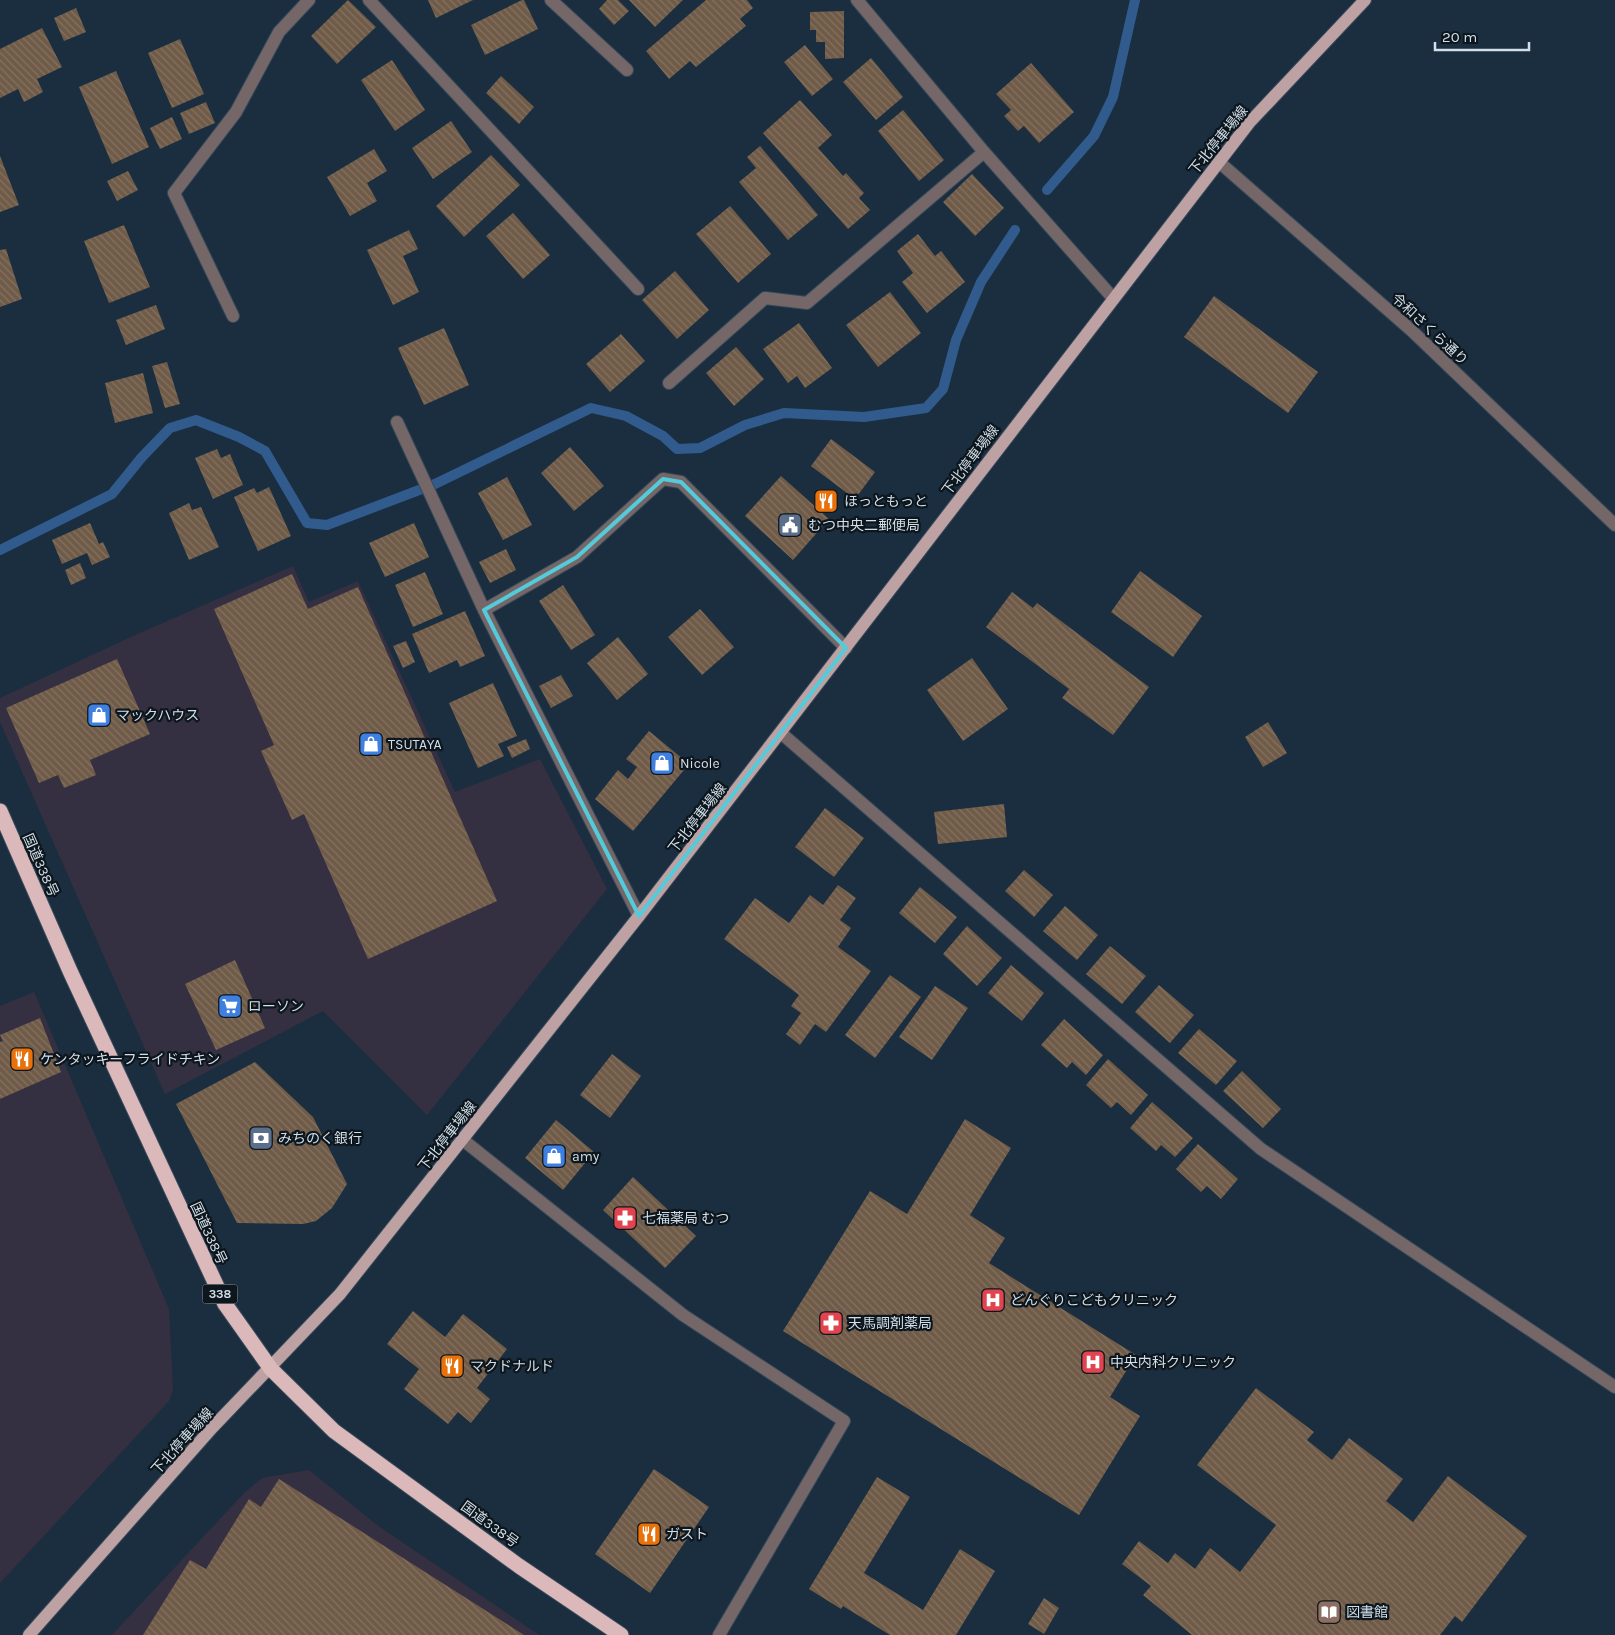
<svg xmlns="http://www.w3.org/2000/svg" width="1615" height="1635" viewBox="0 0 1615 1635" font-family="Karla,'Noto Sans JP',sans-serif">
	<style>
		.commercial { fill: #353041 }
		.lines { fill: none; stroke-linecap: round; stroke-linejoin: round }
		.stream { stroke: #315b8d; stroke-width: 10 }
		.building { fill: url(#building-back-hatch) }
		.minor-casing { stroke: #374a5a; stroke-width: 14 }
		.major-casing { stroke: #374a5a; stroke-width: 14 }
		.highway-casing { stroke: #374a5a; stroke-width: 17 }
		.minor { stroke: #756768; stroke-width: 12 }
		.major { stroke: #bea2a3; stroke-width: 12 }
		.highway { stroke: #dbb9ba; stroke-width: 15 }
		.marked { fill: none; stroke: #53cbdb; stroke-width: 4; stroke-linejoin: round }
		.labels { text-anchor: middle; stroke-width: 4.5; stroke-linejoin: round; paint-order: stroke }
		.shield { fill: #0d161d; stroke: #97a3ac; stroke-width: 1 }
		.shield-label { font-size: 12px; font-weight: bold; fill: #d2dfe9 }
		.street-label { font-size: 14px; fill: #d2dfe9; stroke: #0d161d }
		.poi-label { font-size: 14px; fill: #d2dfe9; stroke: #0d161d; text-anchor: start }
	</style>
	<defs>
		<pattern id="building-back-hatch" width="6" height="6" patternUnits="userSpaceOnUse" patternTransform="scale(1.25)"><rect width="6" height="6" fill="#6f5b47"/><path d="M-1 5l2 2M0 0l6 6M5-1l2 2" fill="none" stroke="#837262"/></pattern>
	</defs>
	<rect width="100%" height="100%" fill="#1a2e3f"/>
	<path class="commercial" d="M293,566L309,602L358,581L455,792L540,759L607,889L427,1115L323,1011L165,1094L0,722V698L133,636Z
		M34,992L169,1309L173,1390L169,1401L0,1583V1006Z
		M309,1470L377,1525L539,1635H112L244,1493L262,1478Z"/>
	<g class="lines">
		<path class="stream" d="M1047,190L1094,136L1113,97L1135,0
			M0,550L112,494L142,457L170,428L196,420L239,437L265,451L307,523L327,525L435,484L591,408L626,416L663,436L677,449L700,448L745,425L784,413L864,417L926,408L943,389L956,340L981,282L1015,230"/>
	</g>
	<path class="building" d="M348,0L376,27L337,64L311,36Z
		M428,0H473L436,18Z
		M522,0H524L538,29L485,55L471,25Z
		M607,0H618L629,11L614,25L599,9Z
		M629,0H683L655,27Z
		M706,0H747L753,8L740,19L746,26L696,67L690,61L669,79L646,51Z
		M76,8L86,32L64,41L54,18Z
		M844,11V58L825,59V42H816V30H810V12Z
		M42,28L62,67L37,79L43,92L24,102L18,89L0,98V49Z
		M180,39L204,94L172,108L148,53Z
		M805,45L833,79L812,96L784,62Z
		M871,58L903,97L876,120L843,82Z
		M392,60L425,110L395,131L361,80Z
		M1031,63L1074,112L1039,143L1024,126L1018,131L1004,116L1011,110L996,94Z
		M116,71L149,147L112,164L79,87Z
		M501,76L534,107L519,124L486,93Z
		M800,100L832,135L818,148L843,176L846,173L864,193L859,198L870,210L848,229L763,133Z
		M206,102L215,123L189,134L180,113Z
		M903,110L944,160L919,181L878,131Z
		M172,117L182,139L160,149L150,128Z
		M451,121L472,152L433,179L412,148Z
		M760,146L818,215L788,240L739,182L756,168L747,157Z
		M374,149L387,171L367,183L377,201L350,216L327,177Z
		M491,155L520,185L464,237L436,206Z
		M0,156L19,205L0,212Z
		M128,171L138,190L117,201L107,181Z
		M972,174L1004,208L975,236L943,202Z
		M730,206L771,254L738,283L696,234Z
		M513,213L550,255L523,279L486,236Z
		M124,225L150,287L109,303L84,241Z
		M409,230L418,249L403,256L419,292L393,305L367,250Z
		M918,234L935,256L941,251L965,282L927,313L902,282L913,273L897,251Z
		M6,249L22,299L0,307V250Z
		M675,271L709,310L677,339L642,300Z
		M890,292L921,333L878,367L846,325Z
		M1214,296L1318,372L1288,413L1184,337Z
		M156,305L165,329L126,345L116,320Z
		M799,323L832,368L805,388L797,376L788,383L763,349Z
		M444,328L469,385L424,405L398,348Z
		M621,334L645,361L610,392L586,364Z
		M736,347L764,379L734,406L706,373Z
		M167,362L180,404L165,408L152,366Z
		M143,373L153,413L115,423L105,383Z
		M831,439L875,472L855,499L811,466Z
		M570,447L604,486L574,511L541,473Z
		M217,449L221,458L230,454L243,485L213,499L195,458Z
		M781,476L829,519L793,560L745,516Z
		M507,477L532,525L503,540L478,493Z
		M269,487L291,536L258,551L234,497L254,488L257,493Z
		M189,503L192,510L201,507L219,547L189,560L169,513Z
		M90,523L99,544L103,542L110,557L92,565L87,553L62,564L52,540Z
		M414,523L429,557L385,577L369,543Z
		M506,549L516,570L490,583L479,562Z
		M80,563L86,578L71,585L65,570Z
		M1140,571L1202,616L1173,657L1111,612Z
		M425,572L443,614L413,627L395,585Z
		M292,574L308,609L358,587L497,901L368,959L304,814L292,820L261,751L274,745L214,609Z
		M563,585L595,635L571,650L539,601Z
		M1012,592L1033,608L1037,603L1149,687L1113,735L1062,698L1069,689L986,627Z
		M700,609L734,647L702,675L668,637Z
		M465,611L485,656L460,667L457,660L429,673L412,634Z
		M618,637L648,674L617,700L587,663Z
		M406,641L415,662L403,668L393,646Z
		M972,658L1008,709L963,741L927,690Z
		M117,659L150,734L90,760L96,775L64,788L58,775L39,783L6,708Z
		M561,675L573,696L551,708L539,686Z
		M493,683L517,736L498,744L504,756L478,768L449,703Z
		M1268,722L1287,753L1263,767L1245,737Z
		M649,731L689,764L633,831L595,799L618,770L628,779L637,767L626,759Z
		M526,739L530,749L512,758L507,747Z
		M1004,804L1007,837L938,844L934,812Z
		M825,808L864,838L834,877L795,847Z
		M1024,870L1053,895L1034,917L1005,891Z
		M838,885L856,898L840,920L851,928L838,947L871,971L826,1032L815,1024L800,1045L786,1034L801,1013L791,1006L799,995L724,939L755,898L789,923L810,895L823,905Z
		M920,887L957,917L935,943L899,913Z
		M1065,906L1098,935L1077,960L1043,931Z
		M967,926L1002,958L977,986L943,954Z
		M1110,946L1146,976L1122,1004L1086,974Z
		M235,960L265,1028L216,1050L185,984Z
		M1011,965L1044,993L1022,1021L988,993Z
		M890,975L921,997L875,1058L845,1035Z
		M1159,985L1194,1015L1170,1043L1135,1012Z
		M935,986L968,1008L932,1060L899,1037Z
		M40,1018L61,1072L0,1099V1042L3,1041L0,1035Z
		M1064,1019L1103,1055L1086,1075L1072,1062L1067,1068L1041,1045Z
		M1199,1029L1237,1061L1216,1085L1178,1053Z
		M612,1054L641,1076L610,1118L580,1095Z
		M1108,1059L1148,1095L1131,1115L1117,1102L1111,1108L1086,1085Z
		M255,1062L313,1117L347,1184L332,1208L316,1221L303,1224L237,1223L176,1104Z
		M1242,1071L1281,1109L1263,1128L1223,1091Z
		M1152,1102L1193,1138L1175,1157L1161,1145L1156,1151L1130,1128Z
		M965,1119L1011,1148L970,1215L1005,1238L989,1263L1136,1355L1110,1397L1140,1416L1079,1515L783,1331L870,1191L907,1214Z
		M556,1120L594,1152L563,1190L525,1158Z
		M1198,1144L1238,1179L1221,1199L1207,1186L1201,1192L1176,1169Z
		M633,1177L696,1236L665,1268L603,1210Z
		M413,1311L445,1337L463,1314L507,1349L477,1388L490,1399L471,1423L458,1412L448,1424L404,1389L419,1369L387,1344Z
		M1256,1388L1314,1432L1307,1440L1332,1460L1349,1438L1403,1479L1386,1501L1413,1522L1448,1476L1527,1536L1462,1622L1455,1616L1440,1635H1192L1143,1595L1151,1586L1122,1564L1139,1541L1168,1563L1175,1553L1195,1569L1210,1548L1240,1572L1276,1525L1197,1465Z
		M654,1469L709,1507L650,1593L595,1554Z
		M877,1477L910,1497L864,1573L923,1610L960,1549L995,1571L956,1635H890L843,1606L841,1609L809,1589Z
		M279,1479L524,1635H143L190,1560L206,1569L249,1499L261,1507Z
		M1044,1598L1059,1608L1044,1634L1028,1624Z"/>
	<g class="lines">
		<g class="minor-casing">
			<path id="minor" d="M369,0L638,289
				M551,0L627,70
				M857,0L984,152L1113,298
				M1219,162L1411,330L1615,525
				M233,316L174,193L236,112L279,32L309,0
				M669,383L765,298L807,303L984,152
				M397,422L484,610L639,916
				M484,610L577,557L663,479L681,482L846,648
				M781,733L1261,1149L1615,1387
				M463,1140L683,1315L844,1421L719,1635"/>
		</g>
		<g class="major-casing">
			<path id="major" d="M29,1635L211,1429L340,1294L639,916L1249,123L1365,0"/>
		</g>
		<g class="highway-casing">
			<path id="highway" d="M0,811L70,971L225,1304L271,1369L334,1431L519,1566L621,1635"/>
		</g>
		<use href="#minor" class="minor"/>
		<use href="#major" class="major"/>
		<use href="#highway" class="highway"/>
	</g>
	<path class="marked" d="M663,479L681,482L846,648L639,916L484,610L577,557Z"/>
	<defs>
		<g id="restaurant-square" transform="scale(1.25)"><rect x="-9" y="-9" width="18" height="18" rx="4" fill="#e8710a" stroke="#0d161d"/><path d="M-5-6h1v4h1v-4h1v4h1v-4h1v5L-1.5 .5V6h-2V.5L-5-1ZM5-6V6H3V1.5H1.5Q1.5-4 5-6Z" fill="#fff"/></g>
		<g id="civic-square" transform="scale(1.25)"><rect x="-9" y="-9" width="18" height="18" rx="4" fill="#5c6f8a" stroke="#0d161d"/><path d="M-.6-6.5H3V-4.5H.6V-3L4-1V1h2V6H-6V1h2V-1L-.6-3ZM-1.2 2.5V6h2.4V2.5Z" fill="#fff"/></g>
		<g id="shop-square" transform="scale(1.25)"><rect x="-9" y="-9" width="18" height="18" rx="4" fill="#3f7fe0" stroke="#0d161d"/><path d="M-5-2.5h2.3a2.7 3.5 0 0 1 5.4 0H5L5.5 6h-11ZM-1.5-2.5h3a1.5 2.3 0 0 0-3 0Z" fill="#fff"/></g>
		<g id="supermarket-square" transform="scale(1.25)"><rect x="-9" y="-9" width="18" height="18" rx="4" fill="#3f7fe0" stroke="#0d161d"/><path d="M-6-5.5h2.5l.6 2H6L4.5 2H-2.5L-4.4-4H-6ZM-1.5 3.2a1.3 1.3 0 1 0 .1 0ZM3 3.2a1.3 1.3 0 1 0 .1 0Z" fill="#fff"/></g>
		<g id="bank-square" transform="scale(1.25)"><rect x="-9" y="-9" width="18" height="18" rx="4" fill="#5c6f8a" stroke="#0d161d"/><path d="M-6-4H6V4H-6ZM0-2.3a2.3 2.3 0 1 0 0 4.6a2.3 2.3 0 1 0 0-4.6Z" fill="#fff"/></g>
		<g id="pharmacy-square" transform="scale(1.25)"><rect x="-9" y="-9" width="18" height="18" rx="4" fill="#e0444e" stroke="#0d161d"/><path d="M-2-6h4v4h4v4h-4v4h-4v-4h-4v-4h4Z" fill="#fff"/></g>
		<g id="hospital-square" transform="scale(1.25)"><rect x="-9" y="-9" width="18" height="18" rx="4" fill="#e0444e" stroke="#0d161d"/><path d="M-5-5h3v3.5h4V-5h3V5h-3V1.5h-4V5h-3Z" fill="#fff"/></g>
		<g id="library-square" transform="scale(1.25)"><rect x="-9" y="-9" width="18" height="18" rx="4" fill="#8d6e63" stroke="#0d161d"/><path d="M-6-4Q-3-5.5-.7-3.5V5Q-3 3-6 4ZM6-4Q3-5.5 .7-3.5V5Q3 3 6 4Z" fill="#fff"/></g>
	</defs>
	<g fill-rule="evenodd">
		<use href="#restaurant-square" x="826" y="501"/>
		<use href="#civic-square" x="790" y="525"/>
		<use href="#shop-square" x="99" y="715"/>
		<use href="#shop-square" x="371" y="744"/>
		<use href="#shop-square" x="662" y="763"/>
		<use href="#supermarket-square" x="230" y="1006"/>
		<use href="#restaurant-square" x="22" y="1059"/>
		<use href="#bank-square" x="261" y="1138"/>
		<use href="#shop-square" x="554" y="1156"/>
		<use href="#pharmacy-square" x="625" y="1218"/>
		<use href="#hospital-square" x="993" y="1300"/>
		<use href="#pharmacy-square" x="831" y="1323"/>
		<use href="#hospital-square" x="1093" y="1362"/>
		<use href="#restaurant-square" x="452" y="1366"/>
		<use href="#restaurant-square" x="649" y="1534"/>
		<use href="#library-square" x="1329" y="1612"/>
	</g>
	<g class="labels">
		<rect class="shield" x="202.5" y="1284.5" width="35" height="19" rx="4"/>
		<g class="shield-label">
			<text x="220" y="1298">338</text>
		</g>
		<g class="street-label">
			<text transform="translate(1218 140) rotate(-51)" y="5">下北停車場線</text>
			<text transform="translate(1430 329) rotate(43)" y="5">令和さくら通り</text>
			<text transform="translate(970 460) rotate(-53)" y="5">下北停車場線</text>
			<text transform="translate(697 818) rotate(-52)" y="5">下北停車場線</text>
			<text transform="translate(41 865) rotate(66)" y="5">国道338号</text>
			<text transform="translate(447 1136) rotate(-52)" y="5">下北停車場線</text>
			<text transform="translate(209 1233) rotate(65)" y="5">国道338号</text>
			<text transform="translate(182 1441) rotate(-48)" y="5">下北停車場線</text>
			<text transform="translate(490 1524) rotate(36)" y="5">国道338号</text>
		</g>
		<g class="poi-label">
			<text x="844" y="506">ほっともっと</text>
			<text x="808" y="530">むつ中央二郵便局</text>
			<text x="116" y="720">マックハウス</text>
			<text x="388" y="749">TSUTAYA</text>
			<text x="680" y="768">Nicole</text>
			<text x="248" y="1011">ローソン</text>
			<text x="40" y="1064">ケンタッキーフライドチキン</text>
			<text x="278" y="1143">みちのく銀行</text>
			<text x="572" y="1161">amy</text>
			<text x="642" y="1223">七福薬局 むつ</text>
			<text x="1010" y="1305">どんぐりこどもクリニック</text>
			<text x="848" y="1328">天馬調剤薬局</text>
			<text x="1110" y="1367">中央内科クリニック</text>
			<text x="470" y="1371">マクドナルド</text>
			<text x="666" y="1539">ガスト</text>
			<text x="1346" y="1617">図書館</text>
		</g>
	</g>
	<path d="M1435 42v8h94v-8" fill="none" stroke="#d2dfe9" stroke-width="2.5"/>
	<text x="1442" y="42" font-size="15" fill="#d2dfe9" stroke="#0d161d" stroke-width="4" paint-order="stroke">20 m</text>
</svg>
